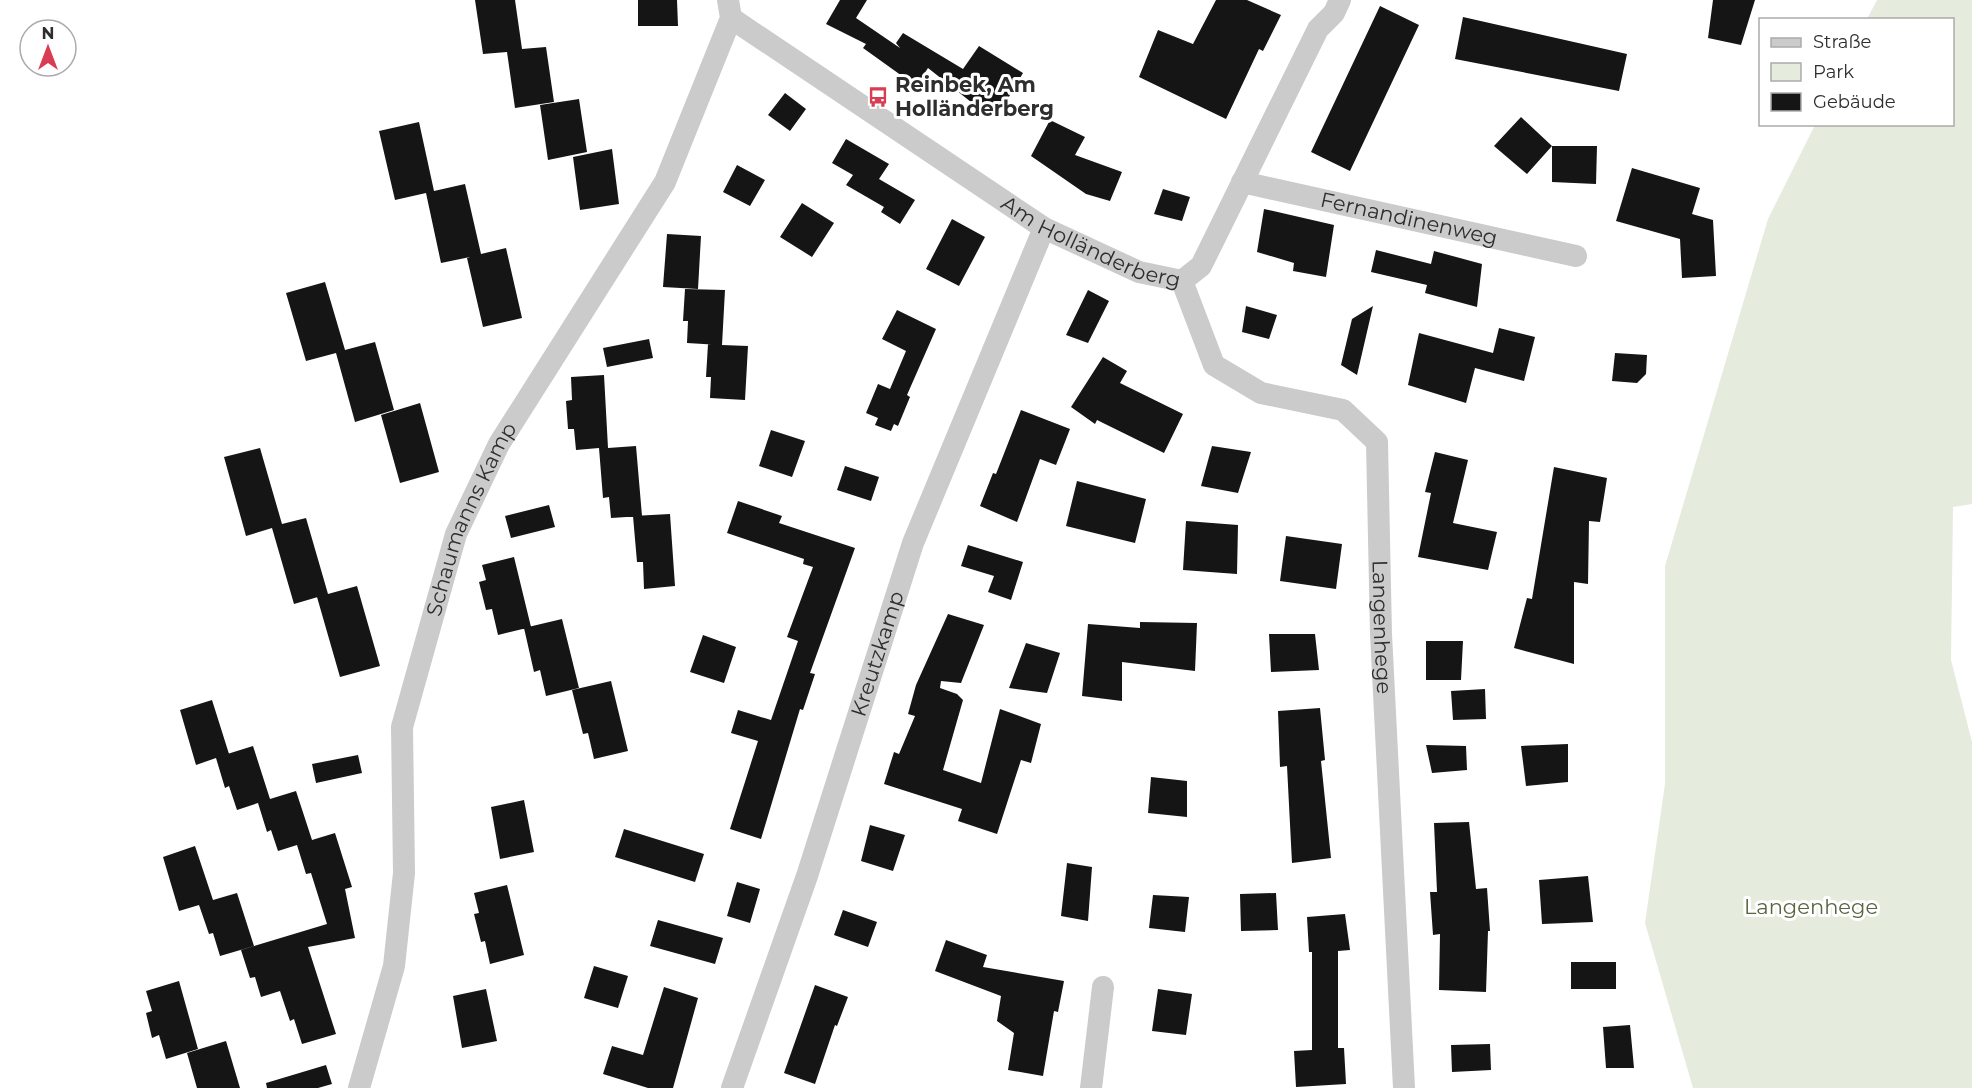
<svg xmlns="http://www.w3.org/2000/svg" width="1972" height="1088" viewBox="0 0 1972 1088" font-family="Montserrat,sans-serif">
	<style>
		.green { fill: #e5ebdd }
		.building { fill: #151515 }
		.lines { fill: none; stroke-linecap: round; stroke-linejoin: round }
		.minor { stroke: #cbcbcb; stroke-width: 22 }
		.labels { text-anchor: middle; stroke-width: 6; stroke-linejoin: round; paint-order: stroke }
		.poi-label { font-size: 21px; font-weight: bold; fill: #2e2e2e; stroke: #fff; text-anchor: start }
		.street-label { font-size: 21px; fill: #2e2e2e; stroke: #fff }
		.park-label { font-size: 21px; fill: #54673f; stroke: #fff }
	</style>
	<rect width="100%" height="100%" fill="#fff"/>
	<path class="green" d="M1877,0H1972V504L1953,507L1951,660L1972,742V1088H1693L1645,923L1665,784V566L1768,219L1815,125L1952,124V20L1867,19Z"/>
	<path class="building" d="M475,0H515L522,49L546,47L554,102L515,108L507,52L483,54Z
		M638,0H677L678,26H638Z
		M840,0H867L856,18L900,48L896,43L903,33L963,69L979,46L1023,73L997,117L971,102L928,68L916,86L863,48L866,44L826,24Z
		M1216,0H1247L1281,15L1263,51L1259,49L1226,119L1139,77L1158,30L1193,44Z
		M1713,0H1755L1741,45L1708,38Z
		M1380,6L1419,25L1350,171L1311,152Z
		M1463,17L1627,54L1619,91L1455,59Z
		M785,93L806,109L790,131L768,115Z
		M579,99L587,152L548,160L540,105Z
		M1521,117L1552,146L1527,174L1494,146Z
		M1050,120L1085,137L1075,155L1122,172L1110,201L1086,194L1031,156Z
		M419,122L434,191L465,184L481,254L506,248L522,318L483,327L467,258L470,257L441,263L426,193L395,200L379,131Z
		M846,139L889,164L879,179L915,200L900,224L881,212L884,207L846,185L853,175L832,163Z
		M1552,146H1597L1596,184L1552,182Z
		M612,149L619,204L580,210L573,157Z
		M737,165L765,180L750,206L723,192Z
		M1632,168L1700,188L1692,214L1713,220L1716,276L1682,278L1680,239L1616,221Z
		M1163,189L1190,197L1182,221L1154,214Z
		M802,203L834,223L812,257L780,237Z
		M1264,209L1334,225L1326,277L1293,271L1294,263L1257,252Z
		M952,219L985,237L959,286L926,269Z
		M667,234L701,236L698,289L663,287Z
		M1376,250L1431,264L1434,251L1482,264L1477,307L1425,293L1427,285L1371,272Z
		M325,282L345,350L375,342L394,410L355,422L336,353L306,361L286,293Z
		M685,289L725,290L722,345L748,346L745,400L710,398L711,377H706L708,344L720,345L687,343L688,321H683Z
		M1088,290L1109,301L1088,343L1066,335Z
		M1246,306L1277,315L1269,339L1242,332Z
		M1373,306L1357,375L1341,365L1352,319Z
		M897,310L936,329L907,395L910,397L898,426L894,424L891,431L875,425L878,418L866,413L878,384L890,389L906,351L882,339Z
		M1499,328L1535,337L1524,381L1475,368L1466,403L1408,385L1419,333L1493,353Z
		M649,339L653,358L607,367L603,348Z
		M1615,353L1647,355L1646,374L1637,383L1612,381Z
		M1103,357L1127,371L1120,383L1183,414L1164,453L1097,420L1095,424L1071,407Z
		M604,375L608,448L636,446L642,516L611,518L609,497L603,498L599,448L576,450L574,429H568L566,401L572,400L571,377Z
		M420,403L439,472L400,483L381,415Z
		M1021,410L1070,429L1056,465L1040,459L1017,522L980,506L993,473L996,474Z
		M771,430L805,441L792,477L759,466Z
		M1212,446L1251,452L1238,493L1201,486Z
		M260,448L282,524L306,518L328,594L294,604L272,528L246,536L224,457Z
		M1435,452L1468,460L1453,523L1497,532L1488,570L1418,557L1431,493L1425,492Z
		M845,466L879,477L871,501L837,490Z
		M1554,467L1607,478L1600,522L1589,521L1588,584L1574,582V664L1514,648L1527,598L1532,599Z
		M1077,481L1146,499L1135,543L1066,526Z
		M738,501L782,516L779,523L855,548L810,673L815,674L803,710L800,709L761,839L730,829L758,741L731,733L738,710L771,720L798,641L787,637L813,567L803,564L804,559L727,533Z
		M549,505L555,527L511,538L505,516Z
		M670,514L675,586L644,589L643,562H637L633,516Z
		M1186,521L1238,525L1237,574L1183,570Z
		M1286,536L1342,544L1336,589L1280,581Z
		M968,545L1023,562L1011,600L988,592L994,576L961,566Z
		M514,557L531,627L498,635L492,609L486,610L479,582L486,580L482,565Z
		M357,586L380,666L340,677L317,597Z
		M948,614L984,625L961,683L941,681L940,688L957,694L963,700L943,770L981,783L1000,709L1041,724L1031,763L1021,760L997,834L958,821L962,809L884,784L894,752L899,754L915,716L908,714L916,685Z
		M562,619L579,688L546,696L540,670L534,672L524,628Z
		M1140,622L1197,623L1195,671L1122,662V701L1082,696L1088,624L1140,628Z
		M1269,634H1315L1319,670L1271,672Z
		M703,635L736,647L724,683L690,672Z
		M1426,641H1463L1461,680H1426Z
		M1026,643L1060,653L1047,693L1009,688Z
		M611,681L628,751L594,759L588,733L583,734L572,690Z
		M1485,689L1486,719L1453,720L1451,691Z
		M212,700L229,754L221,756L253,746L270,799L296,791L312,840L335,833L352,887L345,889L355,938L308,947L336,1034L302,1044L294,1019L290,1021L280,991L261,997L255,977L250,978L241,950L327,924L311,873L306,874L297,845L278,851L271,830L267,832L258,803L237,810L229,786L225,788L216,758L196,765L180,710Z
		M1320,708L1325,760L1321,761L1331,858L1292,863L1287,766L1280,767L1278,711Z
		M1568,744V782L1526,786L1521,746Z
		M1426,745L1466,746L1467,770L1432,773Z
		M358,755L362,773L316,783L312,764Z
		M1151,777L1187,781V817L1148,813Z
		M524,800L534,852L500,859L491,807Z
		M1469,822L1476,889L1487,888L1490,931H1488L1486,992L1439,990L1440,934L1433,935L1430,892H1437L1434,823Z
		M870,825L905,835L893,871L861,861Z
		M624,829L704,854L695,882L615,857Z
		M195,846L213,900L237,893L254,946L220,956L213,933L209,934L199,905L179,911L163,857Z
		M1067,863L1092,867L1088,921L1061,916Z
		M1588,876L1593,922L1542,924L1539,880Z
		M737,882L760,889L750,923L727,916Z
		M507,885L524,955L490,964L485,941L481,942L474,914L479,913L474,893Z
		M1276,893L1278,930L1241,931L1240,894Z
		M1153,895L1189,897L1185,932L1149,928Z
		M843,910L877,922L868,947L834,935Z
		M1345,914L1350,950L1338,951V1048H1344L1346,1084L1296,1087L1294,1051L1312,1050V952H1309L1307,917Z
		M658,920L723,938L715,964L650,946Z
		M946,940L987,955L983,967L1064,981L1058,1012L1054,1011L1043,1076L1008,1070L1014,1033L997,1021L1001,996L935,971Z
		M1571,962H1616V989H1571Z
		M594,966L628,976L618,1008L584,998Z
		M179,981L198,1049L166,1059L159,1035L152,1038L146,1013L152,1011L146,991Z
		M815,985L848,997L837,1026L835,1025L815,1084L784,1073Z
		M664,987L698,998L673,1088H648L603,1074L612,1046L643,1055Z
		M486,989L497,1041L462,1048L453,996Z
		M1158,989L1192,994L1186,1035L1152,1031Z
		M1630,1025L1634,1068H1606L1603,1027Z
		M226,1041L240,1088H197L187,1053Z
		M1490,1044L1491,1070L1452,1072L1451,1045Z
		M326,1065L332,1084L318,1088H267L266,1083Z"/>
	<g class="lines">
		<g class="minor">
			<path id="s1" d="M731,18L1044,228L1139,272L1182,281L1201,266L1318,29L1334,13L1340,0"/>
			<path id="s2" d="M1242,182L1576,256"/>
			<path id="s3" d="M1182,281L1214,365L1261,393L1343,410L1377,442L1381,634L1404,1088"/>
			<path id="s4" d="M359,1088L394,966L404,873L402,727L456,534L499,444L665,182L731,18L728,0"/>
			<path id="s5" d="M732,1088L807,876L913,543L1044,228"/>
			<path d="M1091,1088L1103,987"/>
		</g>
	</g>
	<defs>
		<g id="bus-bare" transform="scale(1.62)"><path d="M-5-6H5V4H4V6H2V4H-2V6H-4V4H-5ZM-3.5-4V0h7V-4ZM-3.5 1.2v1.5H-2V1.2ZM2 1.2v1.5H3.5V1.2Z" fill="#d83d53" stroke="#fff" stroke-width="2.5" paint-order="stroke"/></g>
	</defs>
	<g fill-rule="evenodd">
		<use href="#bus-bare" x="878" y="97"/>
	</g>
	<g class="labels">
		<g class="poi-label">
			<text x="895" y="92">Reinbek, Am<tspan x="895" dy="24">Holländerberg</tspan></text>
		</g>
		<g class="street-label">
			<text dy="7" stroke="none"><textPath href="#s2" startOffset="171">Fernandinenweg</textPath></text>
			<text dy="7" stroke="none"><textPath href="#s1" startOffset="426">Am Holländerberg</textPath></text>
			<text dy="7" stroke="none"><textPath href="#s4" startOffset="586">Schaumanns Kamp</textPath></text>
			<text dy="7" stroke="none"><textPath href="#s3" startOffset="460">Langenhege</textPath></text>
			<text dy="7" stroke="none"><textPath href="#s5" startOffset="458">Kreutzkamp</textPath></text>
		</g>
		<g class="park-label">
			<text x="1811" y="914">Langenhege</text>
		</g>
	</g>
	<rect x="1759" y="18" width="195" height="108" fill="#ffffff" stroke="#ababab" stroke-width="1.5"/>
	<rect x="1771" y="38" width="30" height="9" fill="#cbcbcb" stroke="#ababab" stroke-width="1.5"/>
	<text x="1813" y="48" font-size="18" fill="#2e2e2e">Straße</text>
	<rect x="1771" y="63" width="30" height="18" fill="#e5ebdd" stroke="#ababab" stroke-width="1.5"/>
	<text x="1813" y="78" font-size="18" fill="#2e2e2e">Park</text>
	<rect x="1771" y="93" width="30" height="18" fill="#151515" stroke="#ababab" stroke-width="1.5"/>
	<text x="1813" y="108" font-size="18" fill="#2e2e2e">Gebäude</text>
	<g transform="translate(48 48)"><circle r="28" fill="#ffffff" stroke="#ababab" stroke-width="1.5"/>
	<path d="M0-4.5L10 22L0 15L-10 22Z" fill="#d83d53"/>
	<text y="-9" font-size="16" font-weight="bold" text-anchor="middle" fill="#2e2e2e">N</text>
	</g>
</svg>
